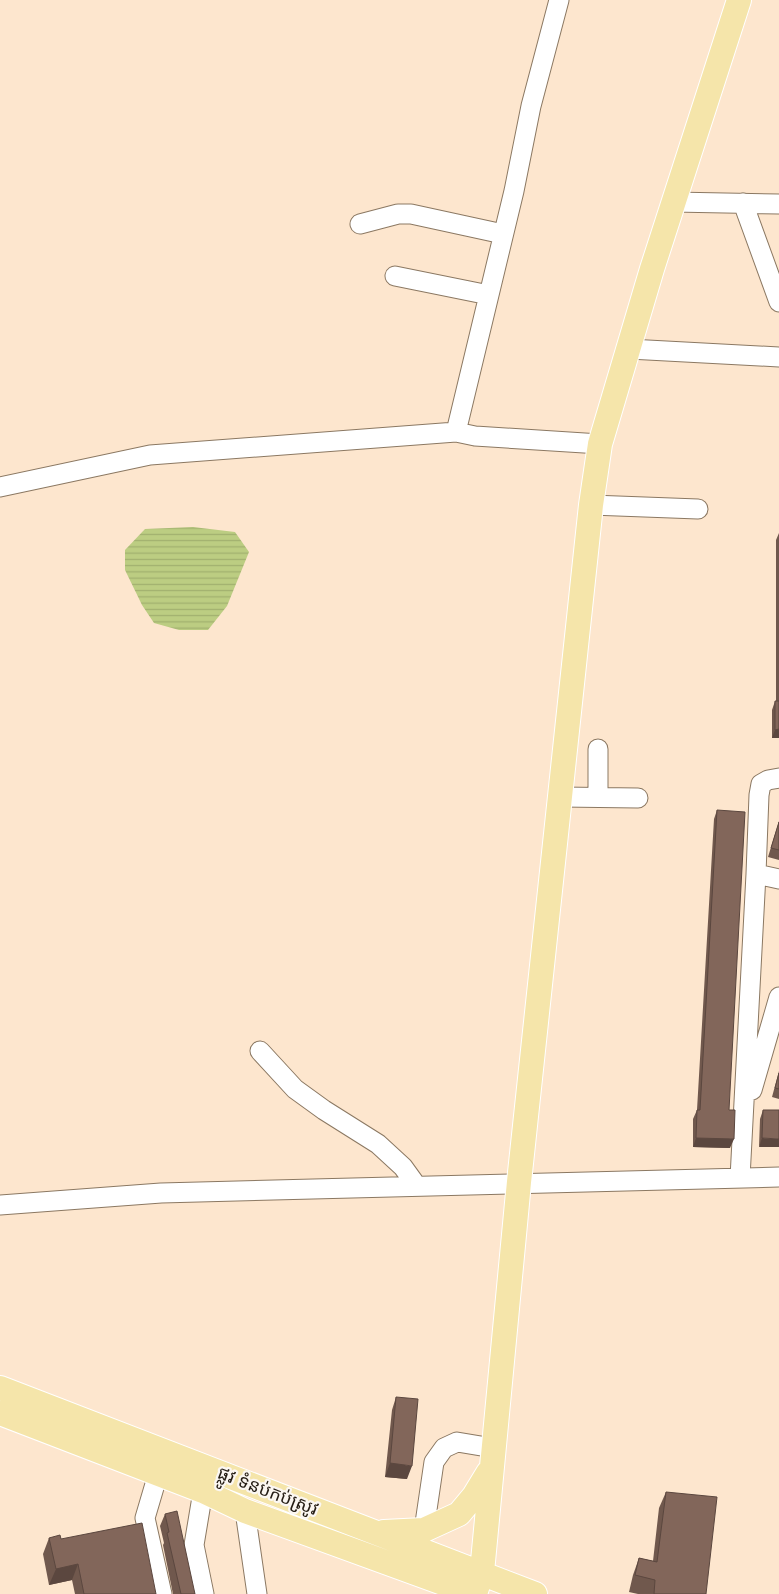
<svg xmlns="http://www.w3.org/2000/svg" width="779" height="1594" viewBox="0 0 779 1594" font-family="'Nunito Sans','Noto Sans Khmer',sans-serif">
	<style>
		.water { fill: url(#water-rules) }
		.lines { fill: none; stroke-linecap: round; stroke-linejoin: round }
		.minor-casing { stroke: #8b7862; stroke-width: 21 }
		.major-casing { stroke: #fff; stroke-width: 26 }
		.minor { stroke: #fff; stroke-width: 19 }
		.major { stroke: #f5e5aa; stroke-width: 24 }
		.wall { fill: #70584d }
		.shaded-wall { fill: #5b473f }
		.building { fill: #82665a; stroke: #5b473f }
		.labels { text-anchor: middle; stroke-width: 4.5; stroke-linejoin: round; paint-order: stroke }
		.street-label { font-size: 18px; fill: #251d14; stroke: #fbf7f2 }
	</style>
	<defs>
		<pattern id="water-rules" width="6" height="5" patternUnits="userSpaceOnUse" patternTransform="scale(1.25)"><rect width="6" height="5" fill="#bccd82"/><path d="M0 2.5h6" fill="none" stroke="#a1b06f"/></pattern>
	</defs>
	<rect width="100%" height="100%" fill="#fde6ce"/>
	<path class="water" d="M193,527L235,532L249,552L227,606L208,630H179L154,623L142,605L125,570V550L145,529Z"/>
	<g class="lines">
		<g class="minor-casing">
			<path id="minor" d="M673,202L779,204
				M743,203L779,302
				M360,224L398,214H411L503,234
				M395,276L489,295
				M629,349L779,357
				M456,432L514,191L531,106L559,0
				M0,487L150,455L456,432L475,436L600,444
				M591,505L698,509
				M598,749V797
				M561,797L638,798
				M756,874L779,879
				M260,1051L295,1089L324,1110L378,1144L403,1167L416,1185
				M752,1090L779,997
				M740,1178L756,874L759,795L761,784L768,780L779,778
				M0,1205L161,1193L779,1177
				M158,1474L145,1518L162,1594
				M203,1491L194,1545L204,1594
				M245,1511L257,1594
				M424,1530L434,1462L444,1448L457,1442L493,1448"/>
		</g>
		<g class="major-casing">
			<path id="major" d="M0,1388L535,1594
				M0,1413L203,1491L245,1511L473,1594
				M384,1532L424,1530L459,1514L474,1496L488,1473
				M475,1594L482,1572L519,1182L591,505L600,444L652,269L739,0"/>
		</g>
		<use href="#minor" class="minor"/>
		<use href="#major" class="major"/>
	</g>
	<path class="wall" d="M779,533V738H772V710L775,701H776V540Z
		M717,810L730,1148L693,1147V1119L697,1110L714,819Z
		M779,821V860L768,857Z
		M779,1071V1099L772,1097Z
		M763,1110H779L759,1147L760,1119Z
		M396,1397L407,1479L385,1477L392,1410Z
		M666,1492L706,1594H638L629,1592L633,1575L639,1558L653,1561L659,1508Z
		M165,1514L195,1594H173L163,1545L164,1543L160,1526Z
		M49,1538L61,1539L156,1594H75L72,1580L49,1585L43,1554Z"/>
	<path class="shaded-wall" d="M779,729V738H772L775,730Z
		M696,1138L734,1139L730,1148L693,1147Z
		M762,1138L779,1139V1147H759Z
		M390,1463L412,1466L407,1479L385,1477Z
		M78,1564L72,1580L49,1585L56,1569Z"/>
	<path class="building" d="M775,701H779V729L775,730Z
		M717,810L745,812L729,1110H735L734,1139L696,1138L697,1110H700Z
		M779,822V850L771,848Z
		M779,1073V1089L775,1088Z
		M763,1110H779V1139L762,1138Z
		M396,1397L418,1399L412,1466L390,1463Z
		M666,1492L717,1497L706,1594H654L655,1580L635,1575L639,1558L657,1562Z
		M177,1511L195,1594H181L167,1533L169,1532L165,1514Z
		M142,1523L156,1594H84L78,1564L56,1569L49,1538L60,1535L61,1539Z"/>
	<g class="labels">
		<g class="street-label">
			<text transform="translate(268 1491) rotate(21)" y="6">ផ្លូវ ទំនប់កប់ស្រូវ</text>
		</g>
	</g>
</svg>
